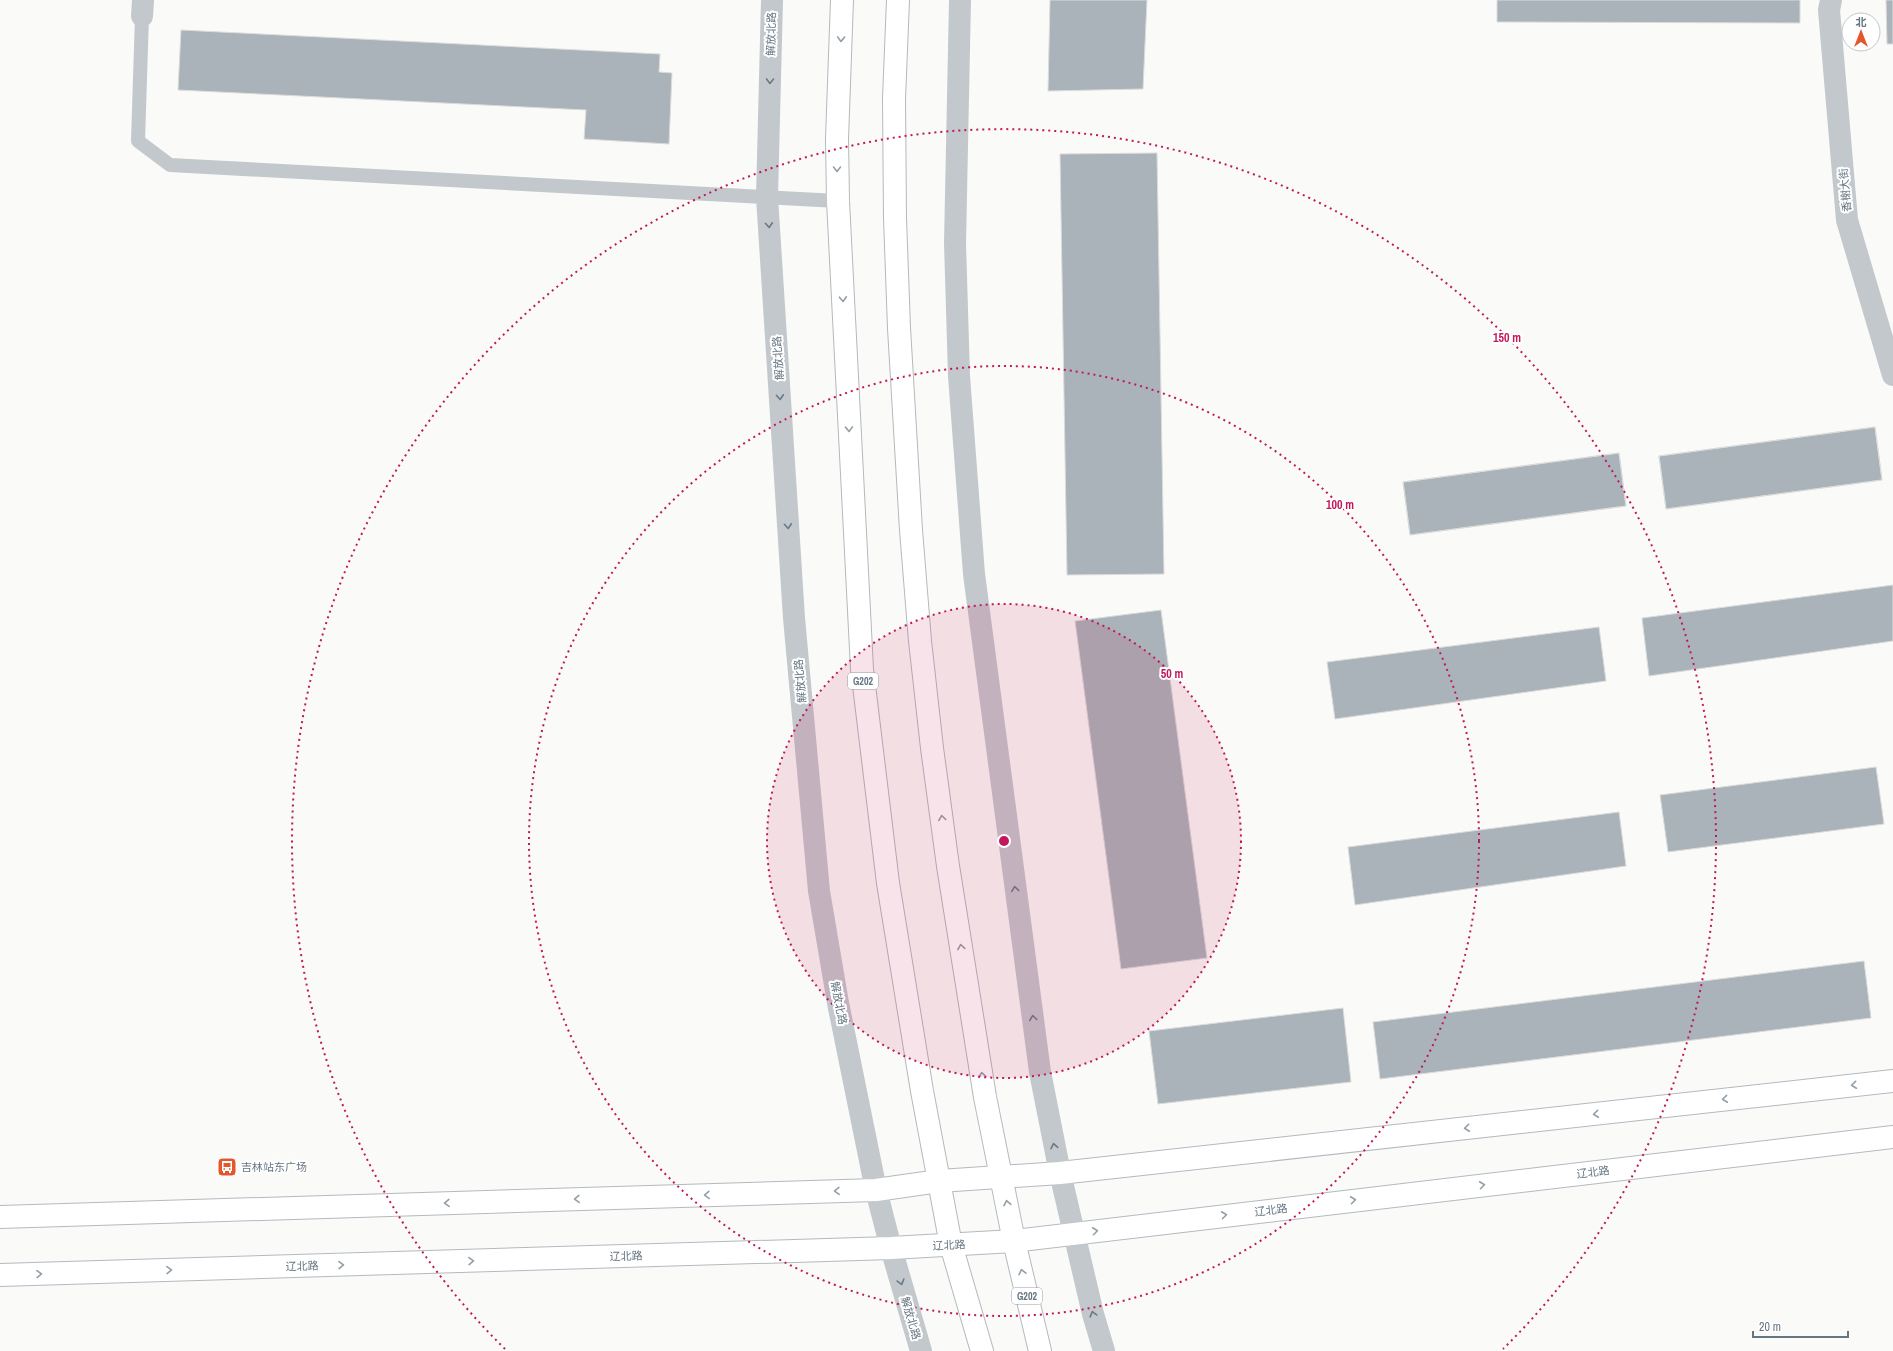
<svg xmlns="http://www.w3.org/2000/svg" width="1893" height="1351" viewBox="0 0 1893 1351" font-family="'Archivo Narrow','Noto Sans SC',sans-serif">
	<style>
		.building { fill: #aab3b9; stroke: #dcdcda }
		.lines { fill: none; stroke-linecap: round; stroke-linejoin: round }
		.secondary-casing { stroke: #b3babf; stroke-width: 24 }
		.trunk-casing { stroke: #b4b9bd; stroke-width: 24 }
		.service { stroke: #c3c8cc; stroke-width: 14 }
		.minor { stroke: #c3c8cc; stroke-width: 22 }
		.tertiary { stroke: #c3c8cc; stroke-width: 22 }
		.secondary { stroke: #fff; stroke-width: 22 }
		.trunk { stroke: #fff; stroke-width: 22 }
		.oneway { stroke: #939fa8 }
		.oneway2 { stroke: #6a7a87 }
		.ring { fill: none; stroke: #c2185b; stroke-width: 2; stroke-dasharray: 2 4 }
		.labels { text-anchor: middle; stroke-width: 4; stroke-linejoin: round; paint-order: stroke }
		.shield { fill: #fff; stroke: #939fa8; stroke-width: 1 }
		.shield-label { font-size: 10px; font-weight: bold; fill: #657683 }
		.street-label { font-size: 11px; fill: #657683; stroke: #fff }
		.poi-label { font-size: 11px; fill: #657683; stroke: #fff; text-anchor: start }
		.centre { fill: #c2185b; stroke: #fff; stroke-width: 2 }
		.ring-label { font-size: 12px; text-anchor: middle; font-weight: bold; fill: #c2185b; stroke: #fff; stroke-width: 4; stroke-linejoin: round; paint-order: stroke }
	</style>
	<rect width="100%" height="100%" fill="#fafaf8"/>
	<path class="building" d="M1050,0H1147L1143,89L1048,91Z
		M1497,0H1800V23L1497,22Z
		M1886,0H1893V44H1887Z
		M181,30L660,54L659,72L672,73L669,144L584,139L586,110L178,90Z
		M1157,153L1164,574L1067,575L1060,154Z
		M1875,427L1882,480L1666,509L1659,456Z
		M1875,427L1882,480L1666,509L1659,456Z
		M1619,453L1626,506L1410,535L1403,482Z
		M1619,453L1626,506L1410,535L1403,482Z
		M1893,585V641L1649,676L1642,618Z
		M1161,610L1207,958L1121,969L1075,621Z
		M1599,627L1606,681L1335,719L1327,662Z
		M1876,767L1884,824L1668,852L1660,795Z
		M1619,812L1626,866L1355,905L1348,847Z
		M1864,961L1871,1018L1380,1079L1373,1022Z
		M1343,1008L1351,1082L1158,1104L1149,1031Z"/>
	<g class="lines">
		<g class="secondary-casing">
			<path id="secondary" d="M0,1217L876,1190L939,1181L1060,1173L1893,1081
				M0,1275L891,1248L1014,1241L1893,1137"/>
		</g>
		<g class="trunk-casing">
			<path id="trunk" d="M842,0L837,139L838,201L862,669L888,883L922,1091L951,1245L982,1351
				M898,0L894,99L895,218L899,328L911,530L920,641L932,748L948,866L985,1097L1014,1241L1040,1351"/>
		</g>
		<path class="service" d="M142,16L138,141L170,165L838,201"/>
		<path class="minor" d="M1831,0L1829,10L1847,220L1893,375
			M142,16L143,0"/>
		<path class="tertiary" d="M772,0L767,197L794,618L819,891L838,1003L876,1190L891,1248L921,1351
			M960,0L955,243L959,376L974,574L1040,1072L1060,1173L1093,1314L1104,1351"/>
		<use href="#secondary" class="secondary"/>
		<use href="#trunk" class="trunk"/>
	</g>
	<defs><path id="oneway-chevron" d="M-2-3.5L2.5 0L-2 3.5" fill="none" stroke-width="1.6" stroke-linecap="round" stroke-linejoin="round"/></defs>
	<g class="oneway">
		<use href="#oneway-chevron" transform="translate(841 39) rotate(92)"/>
		<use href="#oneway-chevron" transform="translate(837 169) rotate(90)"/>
		<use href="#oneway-chevron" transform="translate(843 299) rotate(87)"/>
		<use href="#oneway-chevron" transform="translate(849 429) rotate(88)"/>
		<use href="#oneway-chevron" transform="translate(942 818) rotate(-98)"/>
		<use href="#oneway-chevron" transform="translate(961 947) rotate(-99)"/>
		<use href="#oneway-chevron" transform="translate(982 1075) rotate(-99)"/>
		<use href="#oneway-chevron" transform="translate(1854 1085) rotate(174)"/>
		<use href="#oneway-chevron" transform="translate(1725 1099) rotate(174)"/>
		<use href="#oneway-chevron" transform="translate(1596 1114) rotate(174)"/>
		<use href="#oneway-chevron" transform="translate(1467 1128) rotate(174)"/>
		<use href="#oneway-chevron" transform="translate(1482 1185) rotate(-7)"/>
		<use href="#oneway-chevron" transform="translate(837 1191) rotate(178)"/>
		<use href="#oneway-chevron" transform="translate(707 1195) rotate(178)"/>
		<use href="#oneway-chevron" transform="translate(577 1199) rotate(178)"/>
		<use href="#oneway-chevron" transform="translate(1353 1200) rotate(-7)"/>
		<use href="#oneway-chevron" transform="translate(447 1203) rotate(178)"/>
		<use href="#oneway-chevron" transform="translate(1007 1203) rotate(-101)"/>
		<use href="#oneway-chevron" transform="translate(1224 1215) rotate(-7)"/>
		<use href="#oneway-chevron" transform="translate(1095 1231) rotate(-7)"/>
		<use href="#oneway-chevron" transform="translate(471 1261) rotate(-2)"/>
		<use href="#oneway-chevron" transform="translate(341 1265) rotate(-2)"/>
		<use href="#oneway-chevron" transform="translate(169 1270) rotate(-2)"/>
		<use href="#oneway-chevron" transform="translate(1022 1272) rotate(-103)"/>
		<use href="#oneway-chevron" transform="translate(39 1274) rotate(-2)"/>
	</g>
	<g class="oneway2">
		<use href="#oneway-chevron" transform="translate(770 81) rotate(91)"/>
		<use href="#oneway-chevron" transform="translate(769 225) rotate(86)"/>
		<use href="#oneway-chevron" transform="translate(780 397) rotate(86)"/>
		<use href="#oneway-chevron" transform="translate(788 526) rotate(86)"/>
		<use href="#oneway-chevron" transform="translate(1015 889) rotate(-98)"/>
		<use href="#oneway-chevron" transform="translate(1033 1018) rotate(-98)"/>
		<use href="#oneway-chevron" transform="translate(1054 1146) rotate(-101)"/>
		<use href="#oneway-chevron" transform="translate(901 1282) rotate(74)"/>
		<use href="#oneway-chevron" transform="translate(1093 1314) rotate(-105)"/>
	</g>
	<circle cx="1004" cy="841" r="237" fill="#c2185b" fill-opacity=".12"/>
	<g class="ring">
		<circle cx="1004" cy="841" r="237"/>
		<circle cx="1004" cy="841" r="475"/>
		<path d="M505 1349A712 712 0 1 1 1503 1349"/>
	</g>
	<defs>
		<g id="bus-square" transform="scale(1)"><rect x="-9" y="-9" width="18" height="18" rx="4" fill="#e4572e" stroke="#fff"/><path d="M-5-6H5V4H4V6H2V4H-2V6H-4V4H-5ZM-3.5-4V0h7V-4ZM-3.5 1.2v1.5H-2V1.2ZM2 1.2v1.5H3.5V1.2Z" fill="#fff"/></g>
	</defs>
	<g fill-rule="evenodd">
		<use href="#bus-square" x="227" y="1167"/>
	</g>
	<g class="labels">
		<g class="shield">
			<rect x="848" y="673" width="30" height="16" rx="3"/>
			<rect x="1012" y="1288" width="30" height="16" rx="3"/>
		</g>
		<g class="shield-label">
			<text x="863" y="685">G202</text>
			<text x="1027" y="1300">G202</text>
		</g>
		<g class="street-label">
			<text transform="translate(771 34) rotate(-89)" y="4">解放北路</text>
			<text transform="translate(1845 190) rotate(-95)" y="4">香榭大街</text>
			<text transform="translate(778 358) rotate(-94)" y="4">解放北路</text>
			<text transform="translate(800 681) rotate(-95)" y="4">解放北路</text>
			<text transform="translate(839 1003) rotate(79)" y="4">解放北路</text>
			<text transform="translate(1593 1172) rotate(-7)" y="4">辽北路</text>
			<text transform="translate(1271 1210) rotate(-7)" y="4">辽北路</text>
			<text transform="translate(949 1245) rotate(-3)" y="4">辽北路</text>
			<text transform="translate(626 1256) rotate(-2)" y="4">辽北路</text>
			<text transform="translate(302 1266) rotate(-2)" y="4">辽北路</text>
			<text transform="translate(911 1318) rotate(74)" y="4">解放北路</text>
		</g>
		<g class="poi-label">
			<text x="241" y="1171">吉林站东广场</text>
		</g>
	</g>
	<circle cx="1004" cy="841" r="6" class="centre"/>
	<g class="ring-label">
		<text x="1507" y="342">150 m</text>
		<text x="1340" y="509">100 m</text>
		<text x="1172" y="678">50 m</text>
	</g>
	<g transform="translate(1861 32)"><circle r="19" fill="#ffffff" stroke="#c1c8cd"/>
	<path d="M0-3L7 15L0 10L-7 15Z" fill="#e4572e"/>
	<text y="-6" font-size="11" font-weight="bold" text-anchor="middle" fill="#657683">北</text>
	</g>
	<path d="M1753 1331v6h95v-6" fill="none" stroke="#657683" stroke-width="2"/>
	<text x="1759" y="1331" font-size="12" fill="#657683" stroke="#ffffff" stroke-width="3" paint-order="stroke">20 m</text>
</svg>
